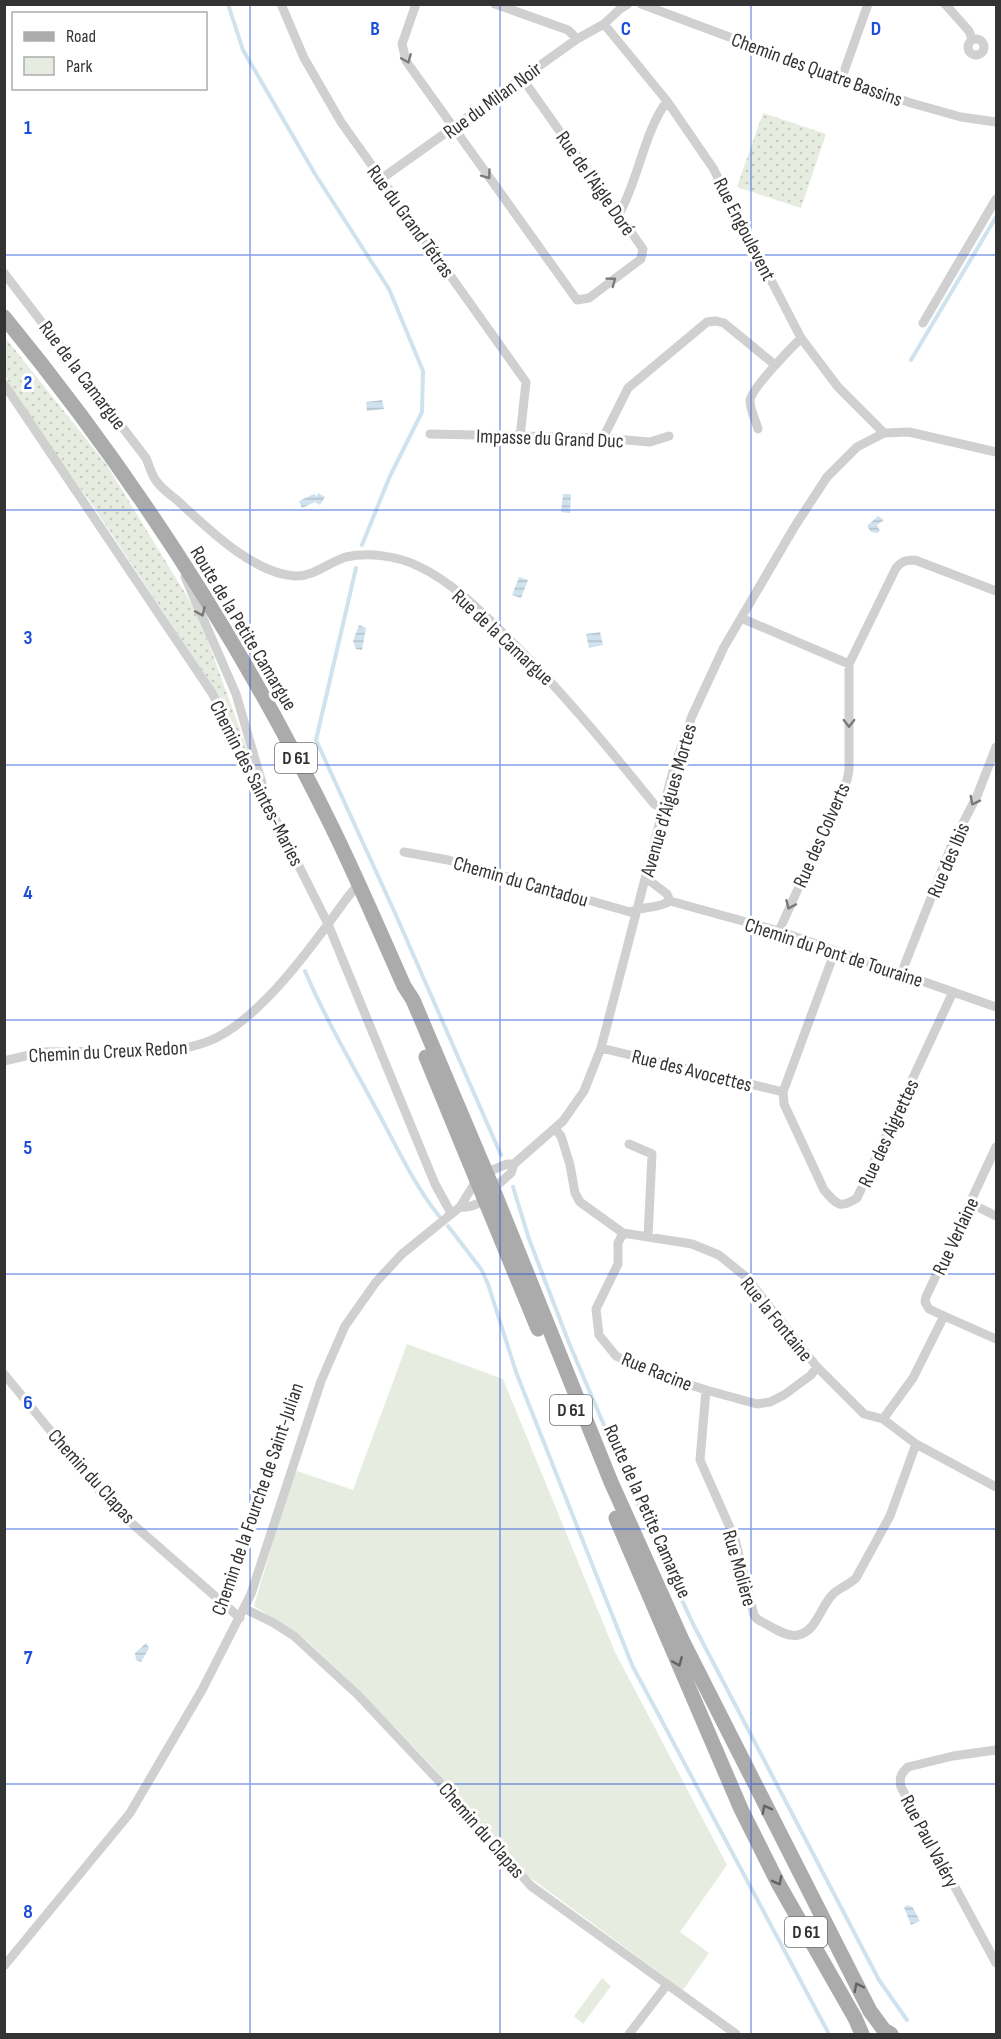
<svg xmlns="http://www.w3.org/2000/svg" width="1001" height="2039" viewBox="0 0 1001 2039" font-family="'Sofia Sans Condensed',sans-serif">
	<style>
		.grass { fill: url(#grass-dots) }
		.park { fill: #e6ecdf }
		.water { fill: url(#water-rules) }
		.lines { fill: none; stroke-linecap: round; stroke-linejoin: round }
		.stream { stroke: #cfe2ee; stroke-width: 4 }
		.street { stroke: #d0d0d0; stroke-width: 9 }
		.primary { stroke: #ababab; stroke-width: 15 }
		.oneway { stroke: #7a7a7a }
		.oneway2 { stroke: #636363 }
		.grid { fill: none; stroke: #1d4ed8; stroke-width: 1.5; stroke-opacity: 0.55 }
		.labels { text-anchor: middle; stroke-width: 6; stroke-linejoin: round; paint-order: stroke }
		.shield { fill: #fff; stroke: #707070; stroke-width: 1.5 }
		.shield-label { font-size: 18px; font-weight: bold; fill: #333 }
		.street-label { font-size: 20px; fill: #333; stroke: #fff }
		.grid-label { font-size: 20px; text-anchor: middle; font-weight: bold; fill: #1d4ed8; stroke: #fff; stroke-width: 6; stroke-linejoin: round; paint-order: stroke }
	</style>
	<defs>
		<pattern id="grass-dots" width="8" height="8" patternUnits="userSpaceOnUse" patternTransform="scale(1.5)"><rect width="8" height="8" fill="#e6ecdf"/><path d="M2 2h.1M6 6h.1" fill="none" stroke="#c6cbc0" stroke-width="1.8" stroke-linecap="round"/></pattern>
		<pattern id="water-rules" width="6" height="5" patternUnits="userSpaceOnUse" patternTransform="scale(1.5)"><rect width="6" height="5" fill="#cfe2ee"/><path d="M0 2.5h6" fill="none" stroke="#b2c2cd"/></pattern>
	</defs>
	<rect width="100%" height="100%" fill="#fff"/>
	<path class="grass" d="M763,113L826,134L801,208L737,187Z
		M4,336L106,464L198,614L253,765L199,666L95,509L21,406L5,375Z"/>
	<path class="park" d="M407,1344L503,1379L615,1652L727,1865L680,1932L709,1953L683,1990L528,1876L432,1766L358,1689L306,1640L254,1606L294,1470L353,1490Z
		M602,1978L611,1986L583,2024L574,2016Z"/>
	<path class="water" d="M382,400L384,409L367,411L366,402Z
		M318,493L325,497L320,505L315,502L302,508L299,501L314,494L317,496Z
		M563,494H571L570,513L561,512Z
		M878,516L884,520L877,525L880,531L877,533L871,532L867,526Z
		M519,577L528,580L521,598L512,595Z
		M359,625L366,628L362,650L356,649L353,641Z
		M600,632L603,645L589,648L586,634Z
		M146,1643L149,1648L141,1662L136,1660L135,1653Z
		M909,1905L910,1907L912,1906L920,1921L911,1925L904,1907Z"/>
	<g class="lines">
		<path class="stream" d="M228,4L243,50L315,174L389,289L423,371L422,412L390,476L362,545
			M911,360L996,217
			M356,568L316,740L395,913L501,1155
			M305,971C324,1017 350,1060 373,1103C394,1141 412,1182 439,1216
			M513,1187L529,1239L569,1343L635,1498L693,1624L879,1980L907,2020
			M448,1226L481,1269L488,1284L516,1372L632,1665L829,2034"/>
		<path class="street" d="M281,4L304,58L341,122L526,382L520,437
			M416,4L402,44L406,61L577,300L589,298L641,259L643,249L522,78
			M495,4L568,30L577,39
			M641,4L740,41L781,59L911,103L961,117L996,122
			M945,4L969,31L972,39
			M604,24L667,101L713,168L801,338L838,387L884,433
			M968 47a8 8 0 1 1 16 0a8 8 0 1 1-16 0Z
			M841,80L868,4
			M381,179L577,39L604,24L620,9L628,4
			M619,214C639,179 643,134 667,101
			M4,273L146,458C149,465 151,473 155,479C160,488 171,495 178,501C207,528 254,574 295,576C314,577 329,562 346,557C368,552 398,556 418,566C452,582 480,610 507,637C560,689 607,746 654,804L664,808
			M923,323L996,199
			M4,384L212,693L328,924L435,1184L451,1213
			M758,429C756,421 750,410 750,401C750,390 791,348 801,338
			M430,434L603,438L650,442L669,436
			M603,438L628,388L707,322L716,321L724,323L775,365
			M185,577L236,694L262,783
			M741,618L849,664L896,568C902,561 906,560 915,560L996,591
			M404,852L448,860L630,912C643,906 658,909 670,901L779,931L996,1007
			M646,878L667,894L670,901
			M779,931L847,780L849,770V664
			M835,951L783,1092L784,1104L824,1190C837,1205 840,1209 857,1198L953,992
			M901,974L953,842L977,796L996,747
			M601,1048L783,1092
			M4,1061L42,1052L177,1050C191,1047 204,1044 216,1038C259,1016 300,962 328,924C338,911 347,896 359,884
			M555,1129L561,1136L570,1165L575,1193L580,1202L623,1233L692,1244L719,1255L746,1277L817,1367L864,1414L883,1419L916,1444L996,1487
			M629,1144L652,1154L648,1237
			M485,1173L507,1164H514
			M493,1189L511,1173L514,1164L563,1121L584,1091L601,1048L673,771L692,716L724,647L795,526L827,477L857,447L884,433L909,432L996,452
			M970,1203L996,1216
			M460,1207C468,1208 478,1205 484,1199
			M623,1233L618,1243V1264L596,1309L599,1335L616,1356L648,1371L706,1390L757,1404L770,1402L784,1395L811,1375L817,1367
			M944,1316L929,1309L925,1302L926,1297L996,1147
			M4,1374L112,1506L240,1618
			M706,1390L700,1460L735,1539L754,1615L757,1619C779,1631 800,1649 817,1619C822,1611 826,1601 833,1594C839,1588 849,1585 856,1578L890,1516L916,1444
			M883,1419L913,1378L944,1316L996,1339
			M245,1609L272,1622L294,1636L358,1695L438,1780L531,1886L736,2034
			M996,1750L953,1756L908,1767C901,1773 899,1778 901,1787L996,1963
			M4,1966L130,1813L202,1690L251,1594L321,1381L345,1326L376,1282L402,1254L460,1207L476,1181
			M629,2034L666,1986"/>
		<path class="primary" d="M4,317C132,473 242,644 331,825C357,878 380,932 404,986L413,1000L493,1189L611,1482L683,1642L870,2011L884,2030L891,2034
			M426,1057L538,1329
			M616,1518L741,1809L778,1883L855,2018L862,2034"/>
	</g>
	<defs><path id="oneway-chevron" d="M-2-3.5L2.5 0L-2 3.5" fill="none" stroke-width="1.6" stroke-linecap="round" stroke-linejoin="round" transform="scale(1.5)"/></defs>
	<g class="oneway">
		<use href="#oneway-chevron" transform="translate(407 59) rotate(67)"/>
		<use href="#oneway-chevron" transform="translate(487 175) rotate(54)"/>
		<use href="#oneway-chevron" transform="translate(612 281) rotate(-37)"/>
		<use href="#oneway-chevron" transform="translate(201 612) rotate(66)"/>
		<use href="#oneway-chevron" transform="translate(849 723) rotate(90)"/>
		<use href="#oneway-chevron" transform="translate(974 801) rotate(117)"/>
		<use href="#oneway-chevron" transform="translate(790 905) rotate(114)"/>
	</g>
	<g class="oneway2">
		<use href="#oneway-chevron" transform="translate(678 1662) rotate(67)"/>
		<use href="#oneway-chevron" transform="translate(766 1809) rotate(-117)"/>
		<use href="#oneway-chevron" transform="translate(778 1881) rotate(62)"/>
		<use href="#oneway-chevron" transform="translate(858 1987) rotate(-117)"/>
	</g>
	<path class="grid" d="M250,4V2034M500,4V2034M751,4V2034M4,255H996M4,510H996M4,765H996M4,1020H996M4,1274H996M4,1529H996M4,1784H996"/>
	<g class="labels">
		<g class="shield">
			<rect x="275" y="743" width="42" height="30" rx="4.5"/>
			<rect x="550" y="1395" width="42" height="30" rx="4.5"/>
			<rect x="785" y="1917" width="42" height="30" rx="4.5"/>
		</g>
		<g class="shield-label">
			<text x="296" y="764">D 61</text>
			<text x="571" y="1416">D 61</text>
			<text x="806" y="1938">D 61</text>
		</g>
		<g class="street-label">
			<text transform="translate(817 69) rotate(20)" y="7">Chemin des Quatre Bassins</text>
			<text transform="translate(492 100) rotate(-36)" y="7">Rue du Milan Noir</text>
			<text transform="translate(596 183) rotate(55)" y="7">Rue de l'Aigle Doré</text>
			<text transform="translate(411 221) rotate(54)" y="7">Rue du Grand Tétras</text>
			<text transform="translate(745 229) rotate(63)" y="7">Rue Engoulevent</text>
			<text transform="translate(83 375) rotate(53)" y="7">Rue de la Camargue</text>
			<text transform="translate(550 438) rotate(2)" y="7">Impasse du Grand Duc</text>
			<text transform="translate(244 628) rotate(59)" y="7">Route de la Petite Camargue</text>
			<text transform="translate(503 637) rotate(43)" y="7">Rue de la Camargue</text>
			<text transform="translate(257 783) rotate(63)" y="7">Chemin des Saintes-Maries</text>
			<text transform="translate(668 800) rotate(-74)" y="7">Avenue d'Aigues Mortes</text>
			<text transform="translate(821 835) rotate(-66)" y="7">Rue des Colverts</text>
			<text transform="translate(948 860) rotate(-67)" y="7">Rue des Ibis</text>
			<text transform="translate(521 881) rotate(16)" y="7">Chemin du Cantadou</text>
			<text transform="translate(834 952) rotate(18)" y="7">Chemin du Pont de Touraine</text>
			<text transform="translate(108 1051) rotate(-3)" y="7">Chemin du Creux Redon</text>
			<text transform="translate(692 1070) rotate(14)" y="7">Rue des Avocettes</text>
			<text transform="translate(888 1133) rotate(-65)" y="7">Rue des Aigrettes</text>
			<text transform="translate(955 1236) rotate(-65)" y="7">Rue Verlaine</text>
			<text transform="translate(777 1319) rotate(51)" y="7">Rue la Fontaine</text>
			<text transform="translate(657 1371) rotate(22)" y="7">Rue Racine</text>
			<text transform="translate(92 1476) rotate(48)" y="7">Chemin du Clapas</text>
			<text transform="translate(257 1499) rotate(-71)" y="7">Chemin de la Fourche de Saint-Julian</text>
			<text transform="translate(648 1511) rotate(66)" y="7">Route de la Petite Camargue</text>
			<text transform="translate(740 1568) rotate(74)" y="7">Rue Molière</text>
			<text transform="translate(482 1830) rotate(49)" y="7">Chemin du Clapas</text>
			<text transform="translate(930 1841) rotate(62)" y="7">Rue Paul Valéry</text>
		</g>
	</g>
	<g class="grid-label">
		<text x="375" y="35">B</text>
		<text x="626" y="35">C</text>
		<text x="876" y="35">D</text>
		<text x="28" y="134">1</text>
		<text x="28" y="389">2</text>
		<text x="28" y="644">3</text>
		<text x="28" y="899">4</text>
		<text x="28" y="1154">5</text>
		<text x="28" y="1409">6</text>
		<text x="28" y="1664">7</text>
		<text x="28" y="1918">8</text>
	</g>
	<rect width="1001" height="2039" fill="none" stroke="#333333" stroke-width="12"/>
	<rect x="12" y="12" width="195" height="78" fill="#ffffff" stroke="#adadad" stroke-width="1.5"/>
	<rect x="24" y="32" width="30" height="9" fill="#ababab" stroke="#adadad" stroke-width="1.5"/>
	<text x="66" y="42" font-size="18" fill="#333333">Road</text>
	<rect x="24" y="57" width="30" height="18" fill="#e6ecdf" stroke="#adadad" stroke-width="1.5"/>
	<text x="66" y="72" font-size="18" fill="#333333">Park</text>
</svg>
